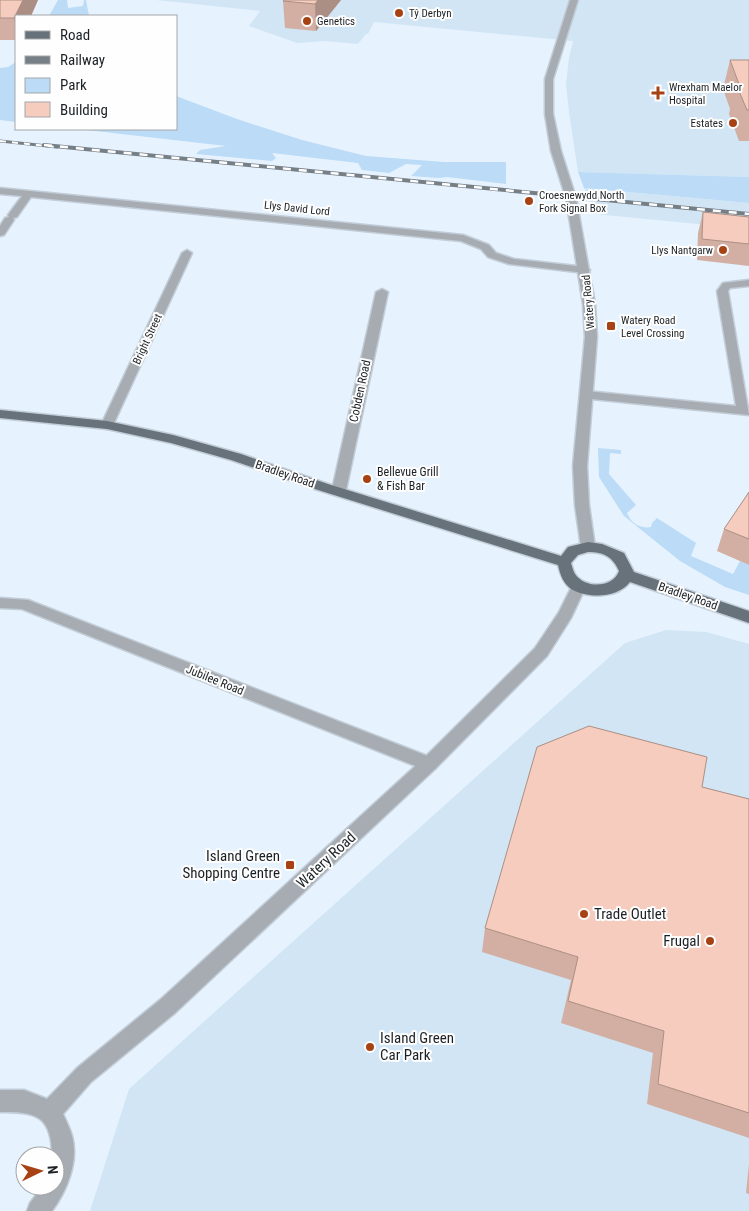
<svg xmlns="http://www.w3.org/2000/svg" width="749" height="1211" viewBox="0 0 749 1211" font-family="'Roboto Condensed',sans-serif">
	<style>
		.built { fill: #d1e5f4 }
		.green { fill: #bbdbf6 }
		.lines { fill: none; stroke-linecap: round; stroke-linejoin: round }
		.minor-casing { stroke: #c2cdd8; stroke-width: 3 }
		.tertiary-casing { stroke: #c2cdd8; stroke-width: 3 }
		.primary-casing { stroke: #c2cdd8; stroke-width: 3 }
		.minor { fill: #a6acb1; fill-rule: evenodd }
		.tertiary { fill: #a6acb1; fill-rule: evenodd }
		.primary { fill: #68727b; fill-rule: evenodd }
		.rail-far1-casing { stroke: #767e86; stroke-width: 3 }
		.rail-casing { stroke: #767e86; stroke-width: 4 }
		.rail-far1 { stroke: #fefefe; stroke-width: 2; stroke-dasharray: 6; stroke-linecap: butt }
		.rail { stroke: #fefefe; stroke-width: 2.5; stroke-dasharray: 8; stroke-linecap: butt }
		.wall { fill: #d3afa3 }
		.shaded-wall { fill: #ac8f84 }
		.building { fill: #f5ccbd; stroke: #ac8f84 }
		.poi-dot { fill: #a74214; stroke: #fefefe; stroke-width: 2 }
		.labels { text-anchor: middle; stroke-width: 4; stroke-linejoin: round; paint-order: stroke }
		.far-poi-label { font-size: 11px; fill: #1c2125; stroke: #fefefe; text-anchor: start }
		.far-street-label { font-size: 11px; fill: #1c2125; stroke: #fefefe }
		.street-label { font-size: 12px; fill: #1c2125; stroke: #fefefe }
		.poi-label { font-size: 12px; fill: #1c2125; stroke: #fefefe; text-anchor: start }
		.near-poi-label { font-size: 15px; fill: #1c2125; stroke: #fefefe; text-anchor: end }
		.near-street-label { font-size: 15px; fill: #1c2125; stroke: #fefefe }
	</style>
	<rect width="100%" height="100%" fill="#e6f3ff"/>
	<path class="built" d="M156,0H749V177L578,172L569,112L566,84L569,58L573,41L374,22L368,34H366L358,44L326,41L297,43L249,26L260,11Z
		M584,188L749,203V229L595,214Z
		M666,630L706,632L749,644V1211H90L129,1089L625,643Z"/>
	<path class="green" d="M58,0H67L68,8L83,6L84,0H86L89,16H49Z
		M16,62V122L0,120V68L8,67Z
		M176,96L237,119L302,140L366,156L444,162H506V184L447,177L439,178L411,176L422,165L406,164L389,173L362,170L358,163L272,153L276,158L272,161L196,154L200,150L226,146L78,129H176Z
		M578,172L749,177V203L584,188Z
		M598,448L621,450V454L610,453L609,474L636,505L627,513C631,523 640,529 651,527L652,523L657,518L696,543L691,556L733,574L740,561L749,565V595L725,587L680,561L624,516L599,477Z"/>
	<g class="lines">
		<g class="minor-casing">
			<path id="minor" d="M0,188L463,235L489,245L496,253L514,259L585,267L590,270L585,273L509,264L488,257L481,249L461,241L31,197L17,217L13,218L14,220L4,235L0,236V226L5,218L9,217L8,215L22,196L0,194Z
				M187,250L192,253L113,425L107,429L103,428L101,425L182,253Z
				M749,280V286L730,288L728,291L749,415L582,398L580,395L582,392L586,391L736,406L717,291L723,283Z
				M382,289L388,292L346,490L344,493H334L332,490L376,292Z
				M0,598L28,600L435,759L438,764L435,769L429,771L423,769L22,609L0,608Z"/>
		</g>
		<g class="tertiary-casing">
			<path id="tertiary" d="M570,0H578L553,79V114L561,151L576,198L595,304L597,337L587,466L589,505L595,547L593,551H583L581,547L575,505L573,466L585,337L583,304L566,198L551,151L545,114V79Z
				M579,581L584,582L586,586L571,618L547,656L435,769L175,1013L91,1082L63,1114C66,1121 70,1128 72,1136C79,1161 67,1191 52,1211H27L30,1203L43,1186H55V1156H52C52,1116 36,1111 0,1112V1090H24L47,1099L77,1068L161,999L423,759L535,648L559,612L574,582Z"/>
		</g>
		<g class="primary-casing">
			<path id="primary" d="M0,410L107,421L173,435L241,454L328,484L561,556L568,547L588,542L602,544L624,553L634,572L749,611V623L630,582C618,598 588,599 571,589C563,583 560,574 558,565L318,490L231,460L171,443L107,429L0,418ZM588,552C604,552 613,557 619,571C613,588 585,589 575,574C573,571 572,566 571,563L578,555Z"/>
		</g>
		<use href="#minor" class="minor"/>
		<use href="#tertiary" class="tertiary"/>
		<use href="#primary" class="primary"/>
		<g class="rail-far1-casing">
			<path id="rail-far1" d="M0,141L57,147"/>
		</g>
		<g class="rail-casing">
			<path id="rail" d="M44,145L749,214"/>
		</g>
		<use href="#rail-far1" class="rail-far1"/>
		<use href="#rail" class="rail"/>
	</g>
	<path class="wall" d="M0,0H38L31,16H16V40H0Z
		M341,0L316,31L285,28L283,1Z
		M730,60H749V141H739L729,114L730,109L723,89Z
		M703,212L749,217V266L697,260L698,233Z
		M749,492V565L717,551L724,529Z
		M702,787L749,799V1138L647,1104L653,1053L561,1023L571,980L482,952L485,928Z
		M749,1164V1194L746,1193Z"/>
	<path class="shaded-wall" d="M23,0H38L31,16H16V27L14,18Z
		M318,0H341L316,31L315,4Z"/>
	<path class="building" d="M0,0H23L14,18H0Z
		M284,0H318L315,4L283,1Z
		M730,60H749V110H747L736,84H739Z
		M703,212L749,217V244L702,239Z
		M749,492V539L724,529Z
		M589,726L707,757L702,787L749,799V1113L658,1084L664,1031L568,1001L578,957L485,928L537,747Z"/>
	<g class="poi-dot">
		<circle cx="399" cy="13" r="5"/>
		<circle cx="307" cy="21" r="5"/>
		<path d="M655.5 85.5h5v5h5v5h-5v5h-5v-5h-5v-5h5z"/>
		<circle cx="733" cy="123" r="5"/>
		<circle cx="529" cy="201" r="5"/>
		<circle cx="723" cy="250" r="5"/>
		<rect x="606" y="321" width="10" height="10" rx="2.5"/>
		<circle cx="367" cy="479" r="5"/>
		<rect x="285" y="860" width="10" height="10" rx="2.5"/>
		<circle cx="584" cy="914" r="5"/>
		<circle cx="710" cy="941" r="5"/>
		<circle cx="370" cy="1047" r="5"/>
	</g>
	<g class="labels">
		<g class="far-poi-label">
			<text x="409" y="17">Tŷ Derbyn</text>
			<text x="317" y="25">Genetics</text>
			<text x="669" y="91">Wrexham Maelor<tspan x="669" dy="13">Hospital</tspan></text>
			<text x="723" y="127" text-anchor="end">Estates</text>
			<text x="539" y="199">Croesnewydd North<tspan x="539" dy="13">Fork Signal Box</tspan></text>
			<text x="713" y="254" text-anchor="end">Llys Nantgarw</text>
			<text x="621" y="324">Watery Road<tspan x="621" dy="13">Level Crossing</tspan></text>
		</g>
		<g class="far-street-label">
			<text transform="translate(297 208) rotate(6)" y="4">Llys David Lord</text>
			<text transform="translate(588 302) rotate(-95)" y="4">Watery Road</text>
			<text transform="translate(147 339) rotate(-65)" y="4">Bright Street</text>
		</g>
		<g class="street-label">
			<text transform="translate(360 391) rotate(-78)" y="4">Cobden Road</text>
			<text transform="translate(285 474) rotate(19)" y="4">Bradley Road</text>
			<text transform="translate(688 596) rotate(19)" y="4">Bradley Road</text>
			<text transform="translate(215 680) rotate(22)" y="4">Jubilee Road</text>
		</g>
		<g class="poi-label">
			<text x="377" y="476">Bellevue Grill<tspan x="377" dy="14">&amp; Fish Bar</tspan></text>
		</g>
		<g class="near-poi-label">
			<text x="280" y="861">Island Green<tspan x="280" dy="17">Shopping Centre</tspan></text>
			<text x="594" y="919" text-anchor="start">Trade Outlet</text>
			<text x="700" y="946">Frugal</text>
			<text x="380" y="1043" text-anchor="start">Island Green<tspan x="380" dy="17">Car Park</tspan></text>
		</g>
		<g class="near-street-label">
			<text transform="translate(326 860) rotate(-43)" y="5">Watery Road</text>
		</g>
	</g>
	<rect x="15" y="15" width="162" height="115" fill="#fefefe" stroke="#a4a6a7"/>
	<rect x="25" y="31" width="25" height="8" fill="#68727b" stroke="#a4a6a7"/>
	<text x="60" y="40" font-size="15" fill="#1c2125">Road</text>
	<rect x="25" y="56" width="25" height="8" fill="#767e86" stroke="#a4a6a7"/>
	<text x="60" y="65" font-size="15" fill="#1c2125">Railway</text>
	<rect x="25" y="78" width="25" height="15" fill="#bbdbf6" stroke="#a4a6a7"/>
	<text x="60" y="90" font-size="15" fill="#1c2125">Park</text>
	<rect x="25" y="102" width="25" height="15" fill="#f5ccbd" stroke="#a4a6a7"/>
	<text x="60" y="115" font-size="15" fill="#1c2125">Building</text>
	<g transform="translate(40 1171) rotate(85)"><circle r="24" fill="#fefefe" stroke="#a4a6a7"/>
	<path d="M0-4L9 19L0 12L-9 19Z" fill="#a74214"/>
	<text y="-8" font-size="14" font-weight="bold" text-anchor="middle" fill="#1c2125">N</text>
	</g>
</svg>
